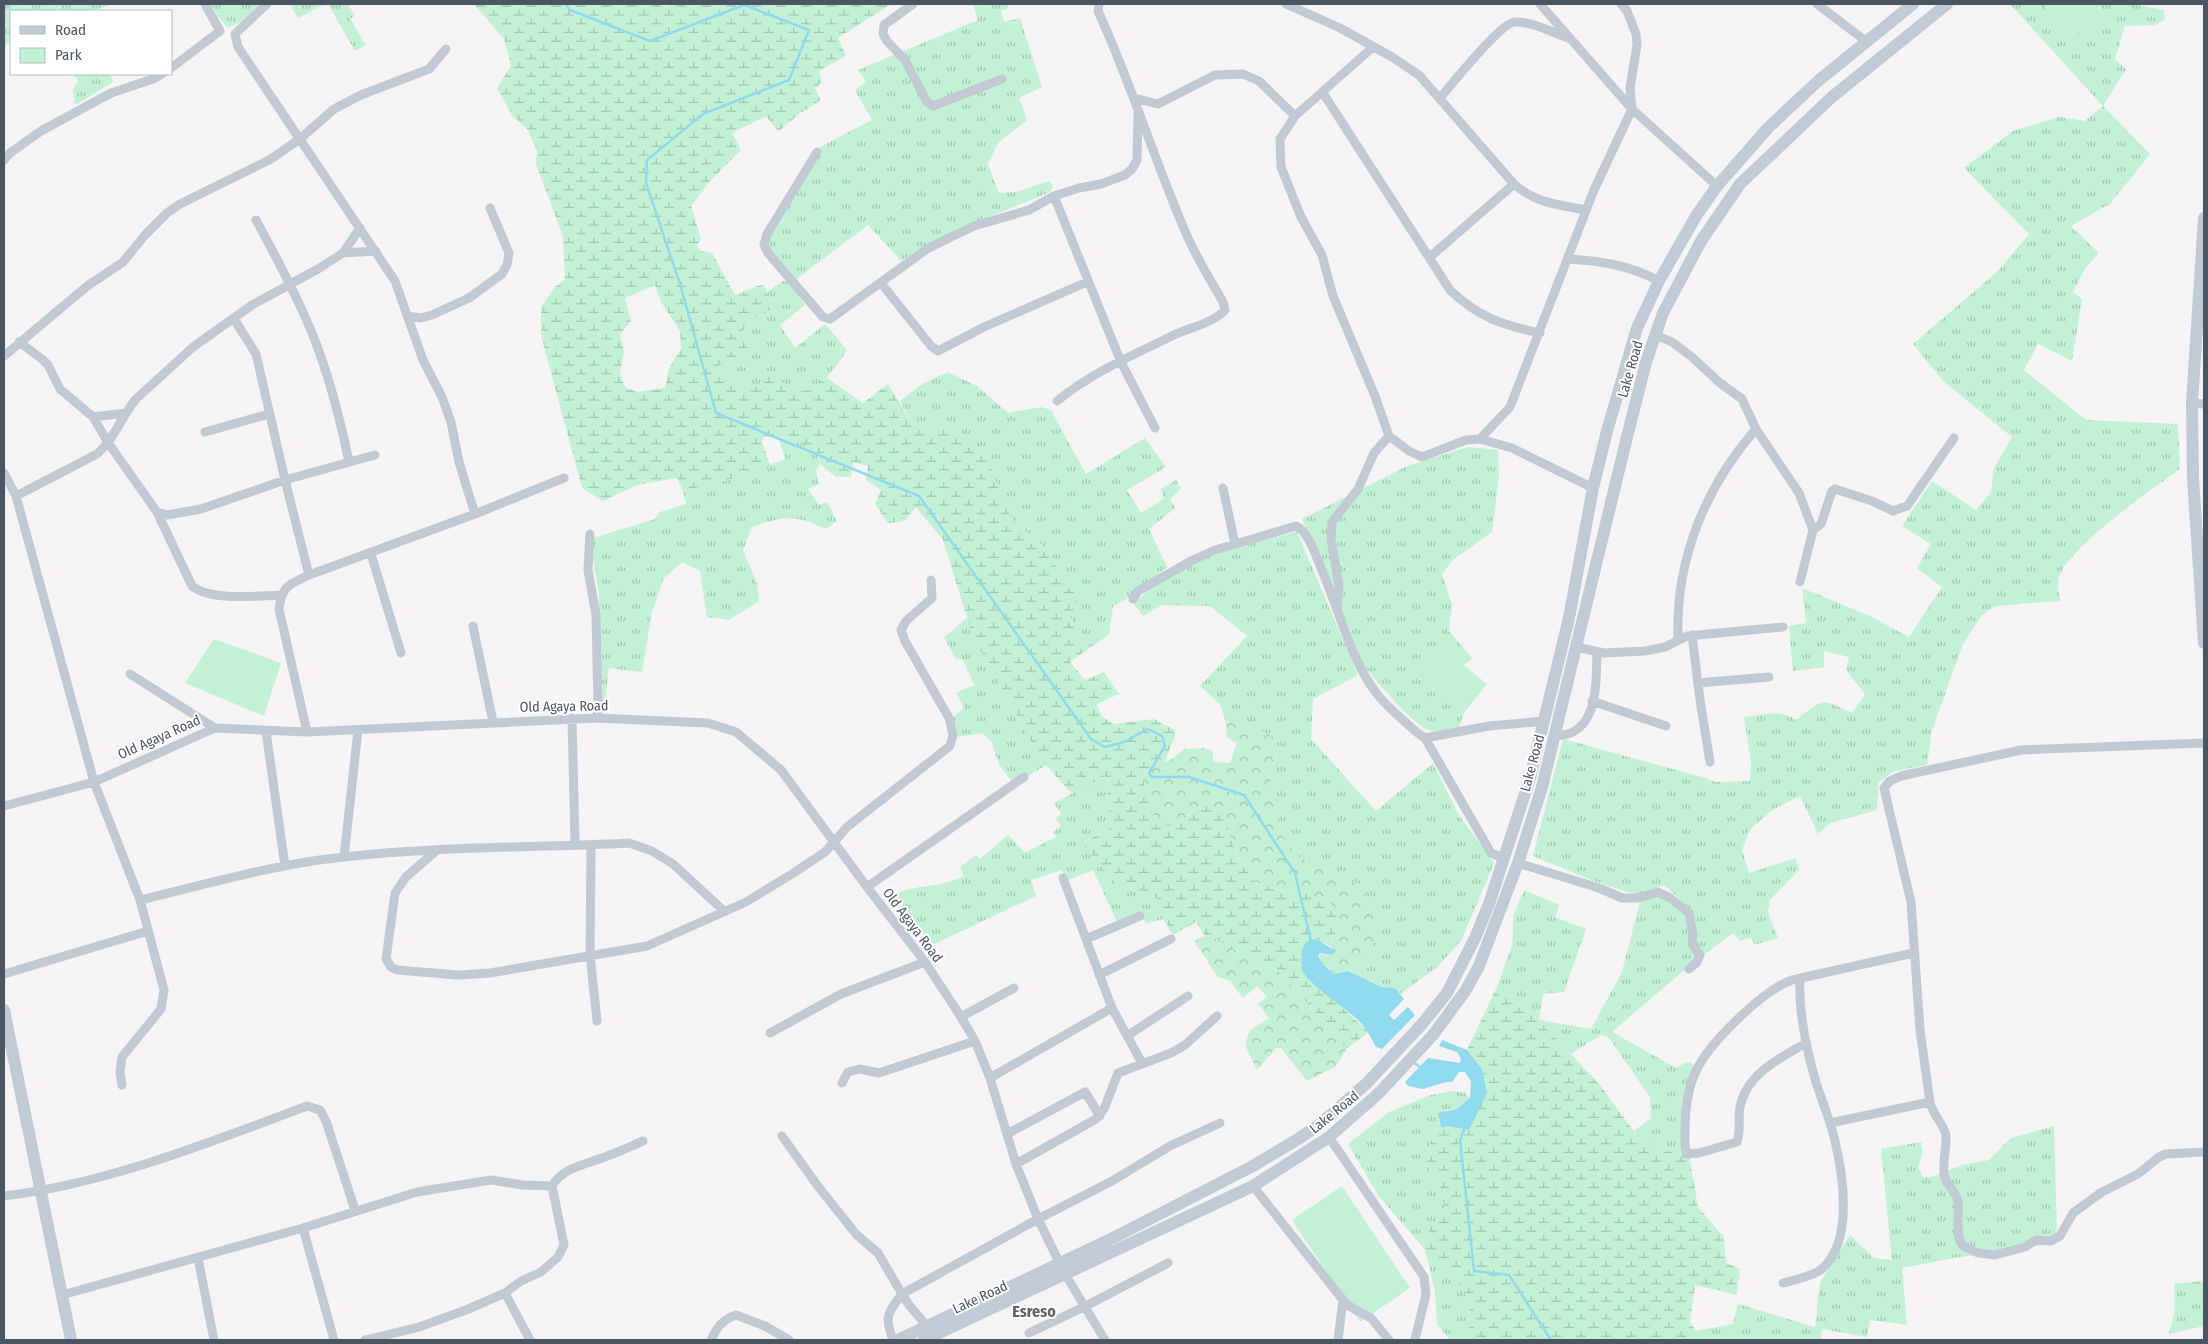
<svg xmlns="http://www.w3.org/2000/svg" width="2208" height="1344" viewBox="0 0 2208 1344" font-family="'Fira Sans Condensed',sans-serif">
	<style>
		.grass { fill: url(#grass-tufts) }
		.forest { fill: url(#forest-crowns) }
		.wetland { fill: url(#wetland-marsh); fill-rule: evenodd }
		.park { fill: #c3f1d5 }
		.water { fill: #90daee }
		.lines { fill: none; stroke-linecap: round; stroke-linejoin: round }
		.stream { stroke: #90daee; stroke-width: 2.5 }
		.street { stroke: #c1cad2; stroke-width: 9 }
		.secondary { stroke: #c1cbd6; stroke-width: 12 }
		.labels { text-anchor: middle; stroke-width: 4; stroke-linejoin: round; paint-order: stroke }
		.street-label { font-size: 14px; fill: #4a5661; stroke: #fff }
		.quarter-label { font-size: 16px; font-weight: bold; fill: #5f6368; stroke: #fff }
	</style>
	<defs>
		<pattern id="grass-tufts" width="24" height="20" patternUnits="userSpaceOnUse" patternTransform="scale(1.25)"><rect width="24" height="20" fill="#c3f1d5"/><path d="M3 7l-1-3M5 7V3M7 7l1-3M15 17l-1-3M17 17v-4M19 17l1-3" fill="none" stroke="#a0c6b0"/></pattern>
		<pattern id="forest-crowns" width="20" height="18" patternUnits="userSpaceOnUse" patternTransform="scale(1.25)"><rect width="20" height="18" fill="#c3f1d5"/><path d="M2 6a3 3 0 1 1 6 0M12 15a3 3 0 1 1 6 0" fill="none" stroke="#a0c6b0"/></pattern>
		<pattern id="wetland-marsh" width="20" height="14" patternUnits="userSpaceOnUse" patternTransform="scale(1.25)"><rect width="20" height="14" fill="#c3f1d5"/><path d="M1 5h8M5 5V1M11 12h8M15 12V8" fill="none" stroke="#a0c6b0"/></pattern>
	</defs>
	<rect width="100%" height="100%" fill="#f5f3f3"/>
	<path class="grass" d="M5,4H107L108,6L90,11H11V41L4,46Z
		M211,4H266L241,22L228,28L219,18Z
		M290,4H325L298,18Z
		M328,4H348L355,16L350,19L366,45L355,51Z
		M973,4H1007L1009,8L1001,11L1004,22L1020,18L1042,87L1019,98L1027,120L998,143L988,164L999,193L1016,192L1049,181L1053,186L1050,192L954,231L901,261L868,225L795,280L769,248L768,237L820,147L872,120L855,90L866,82L858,70L978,20Z
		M2010,4H2050L2045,5L2106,25L2099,4H2133L2164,10L2165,20L2154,25L2125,26L2115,59L2126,69L2103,106L2150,154L2111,203L2071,226L2099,253L2086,267L2073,292L2082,299L2072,361L2038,344L2024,370L2086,420L2178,424L2180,469C2153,488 2068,548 2059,577C2057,584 2059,594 2060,601L1995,606L1982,615L1963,644L1932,730L1927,765L1894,771L1878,783L1877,810L1830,823L1818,834L1800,796L1774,809L1750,829L1742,850L1749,873L1796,858L1799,870L1770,900L1768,912L1778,938L1754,945L1751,938L1740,941L1733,933L1704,955L1695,942C1700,915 1683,902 1664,885L1637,895L1594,881L1533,856L1563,739L1706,778L1715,782L1750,781L1751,763L1744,717C1762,715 1782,709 1796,720C1824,698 1820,698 1852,713L1865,694L1846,670L1849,657L1824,651V667L1793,671L1789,626L1806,623L1802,588L1870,616L1909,637L1942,587L1917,568L1931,544L1902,526L1932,481L1976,510L1991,492L1994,468L2012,437L1943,381L1913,344L1998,271L2029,234L1964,168L2013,131L2059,117L2085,121L2103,106Z
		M74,74H110L113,82L75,105L73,89L78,81Z
		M783,281H789L805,305L780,325L795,348L825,324L847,350C838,364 815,400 794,392C787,389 779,380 772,375L760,387C744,386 726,381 718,366L726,363L749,359L743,331L750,321L771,309V298L767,292Z
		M948,372L977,386L1008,413L1041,407L1051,410L1086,474L1145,438L1166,467L1127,490L1141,513L1164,499L1161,489L1176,480L1181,488L1170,500L1175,508L1149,529L1167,567L1128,598L1113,606L1109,635L1094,645L1078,642L1053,557L1040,543L1013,521L999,490L954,431L912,424L900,401L922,384Z
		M778,437L814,444L820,464L816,471L819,484L808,489L819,505L827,502L837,521L826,529C794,514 785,516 752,527L743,550L757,584L759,601L729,620L707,617L700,571L682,562L664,578L652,612L642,672L609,668L605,704L601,705L598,649L599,595L590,539L655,519L660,512L686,504L683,491L728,480L785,459Z
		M1468,447L1498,450L1499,478L1492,532L1454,559L1442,574L1452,605L1449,631L1472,658L1464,665L1440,646L1416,676L1463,714L1459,728C1450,729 1437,733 1428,730C1413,724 1373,678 1363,664L1302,519L1405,467Z
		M1297,532L1358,675L1313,699L1311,739L1376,811L1433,763L1458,814L1494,863L1461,941L1437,967L1400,994L1395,988L1383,987L1348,971L1366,956L1364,888L1323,866L1298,857L1280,832L1269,774L1277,752L1259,729L1226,722L1220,704L1200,686L1247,636L1210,606L1162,605L1143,616L1133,603C1144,595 1155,584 1166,577C1206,554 1253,543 1297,532Z
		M968,617L973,637L1035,748L1048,764L1025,778L1011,780L999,765L992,742L982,733L958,737L953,717L964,708L956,693L974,685L963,660L956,659L944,637C954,631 958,624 968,617Z
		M1106,776L1110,828L1083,842L1116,884L1158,899L1163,905V919L1146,924L1141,914L1117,922L1093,870L1068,880L1062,870L1031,880L1036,896L930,946L895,894C918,884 940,888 964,876L960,867L976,855L980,859L1008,835L1025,853L1056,837L1053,832L1061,826L1056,818L1061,814L1054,803Z
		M1524,890L1559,905L1555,917L1586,929L1564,992L1543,994L1539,1020L1591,1029L1622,972L1640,901L1659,896L1686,913L1697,959L1612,1032L1676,1068L1687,1062L1692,1063C1699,1078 1687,1093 1681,1107L1688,1112L1687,1140L1690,1161L1638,1137L1634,1131L1651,1118L1650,1097L1609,1038L1601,1035L1571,1054L1539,1020L1497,987L1512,945L1514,914Z
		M1453,1091L1465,1093L1470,1098L1457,1109L1447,1110L1438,1119L1441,1128L1434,1130L1426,1164L1440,1185L1446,1216L1450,1265L1470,1303L1469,1334L1479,1340H1450L1437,1324L1435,1292L1425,1250L1378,1195L1348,1144L1389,1112L1431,1095Z
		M2054,1126L2057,1235L2049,1244L1954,1258L1902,1268L1907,1325L1870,1320L1867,1337L1822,1329L1821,1340H1696V1331L1733,1324L1738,1304L1815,1327L1820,1282L1850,1235L1874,1258L1892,1260L1881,1149L1921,1142L1923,1152L1918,1167L1923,1177H1931L1962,1165L1989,1160L2011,1138Z
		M2204,1281V1326L2169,1334L2175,1308L2174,1284Z"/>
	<path class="forest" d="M1226,722L1259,729L1276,739L1277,752L1269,774L1280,832L1298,857L1323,866L1364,888L1375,916L1378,934L1366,956L1348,971L1335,974L1322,963L1319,954L1332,955L1334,951L1330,946L1334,938L1305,893C1290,891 1273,890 1258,883C1241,875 1232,842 1227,825L1196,808L1178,824L1157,829L1141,772L1172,759L1184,749L1204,748L1213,751V762L1230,763L1237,743L1227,738Z
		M1205,936L1212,937L1255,961L1276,968L1347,1048L1336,1066L1307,1081L1281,1048H1276L1257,1070L1245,1045L1250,1030L1269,1018L1258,1004L1267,997L1257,986L1243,998L1230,981L1218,977L1194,941Z"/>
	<path class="wetland" d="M474,4H651L665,6L670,4H890V5L838,38L846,56L819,71L822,82L815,88L821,100L799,114L778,132L766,116L732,133L741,150L710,181L691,206L701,238L697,246L701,251L712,253L735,295L763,284L771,298V309L750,321L743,331L750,359L726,363L718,366C726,381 744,386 760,387L761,376L773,375C800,395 798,397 827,378L863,403L888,384L912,424L954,431L988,456L999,490L1013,521L1040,543L1053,557L1061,584L1080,595L1071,617L1078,642L1094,645L1070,662L1085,680L1104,672L1119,694L1097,704L1101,716L1114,724L1154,719L1175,730V736L1164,763L1141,772L1157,828L1178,824L1207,799L1227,825L1238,859L1256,883L1279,890L1305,893L1330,901L1340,922L1330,946L1317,939L1303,972L1369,1032L1347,1048L1276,968L1255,961L1212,937L1205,936L1196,922L1173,935L1163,919V905L1158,899L1116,884L1082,843L1110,828L1106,776L1072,794L1046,765L1035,748L973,637L943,540L916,507L904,521L888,523L875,504L881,490L866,480L868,466L853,462L851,477H836L820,464L814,444L806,445L783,437H764L762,442L770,465L728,480L683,491L677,478L637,485L603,501L582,488L541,335V307L555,287L565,279L563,236L536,164L537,151L528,130L512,115L497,88L511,66L504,39ZM655,285L661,302L680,331L681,349L669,368L665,388L637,392L625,387L620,374L624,352L620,334L631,321L625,298Z
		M1497,987L1539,1020L1600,1085L1638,1137L1690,1161L1698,1207L1724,1237L1726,1263L1740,1269L1737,1295L1695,1285L1690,1322L1696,1331V1340H1479L1469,1334L1470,1303L1450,1265L1425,1250L1431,1224L1446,1216L1440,1185L1426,1164L1434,1130L1448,1126L1469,1130L1482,1069L1467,1050Z"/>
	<path class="park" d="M2050,4H2099L2106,25L2056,40L2045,5Z
		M214,639L281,663L264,716L185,683Z
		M1440,646L1487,684L1463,714L1416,676Z
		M1342,1186L1410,1288L1360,1322L1292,1220Z"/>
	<path class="water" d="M1317,939L1335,951L1332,955L1320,953L1318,956L1322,963L1334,974L1348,971L1382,987L1395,988L1404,999L1389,1015L1394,1020L1408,1007L1415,1015L1382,1049L1376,1047C1371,1038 1367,1029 1359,1021C1347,1009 1311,986 1303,972C1301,967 1301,958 1302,952C1304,942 1307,940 1317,939Z
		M1442,1040L1467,1050L1482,1069L1487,1093L1469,1130L1448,1126L1441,1128L1438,1113L1457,1109L1470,1098L1471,1081L1465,1072H1459L1452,1082H1446L1423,1089L1408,1086L1405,1082L1428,1058L1460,1063L1461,1059L1457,1052L1439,1046Z"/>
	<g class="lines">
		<path class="stream" d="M566,4L570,10L650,41L744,5L809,30L789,80L703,114L647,160L646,183L680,284L716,413L919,496L1091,739L1105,747L1124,742L1148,729L1162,736L1165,746L1149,773L1152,777H1189L1244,795L1295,873L1311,941
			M1413,1062L1423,1069
			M1465,1127L1460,1140L1474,1271L1509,1275L1551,1340"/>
		<path class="street" d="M267,4L235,34L238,47L395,281L423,360L442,397L451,422L459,462L475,514
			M913,4L884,25L883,34L887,41L905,60L927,102L933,106L1002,79
			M1286,4L1340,28L1392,57L1419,75L1514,184C1535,203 1559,205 1586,210
			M1540,4L1632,109L1717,186
			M1817,4L1867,42
			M4,6L6,4
			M1373,47L1295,116L1280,139L1281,167L1301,217L1322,255L1333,296L1375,396L1389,436L1409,451L1422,457L1466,440L1480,439L1510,407L1594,190L1632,109L1630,88L1637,45L1636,34L1627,11L1621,4
			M171,68L220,31L205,4
			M1323,93L1450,290C1478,317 1502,325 1540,333
			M1134,98L1158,104L1215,75L1243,74L1259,81L1295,116
			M1440,98C1452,84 1500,23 1515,22C1531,21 1556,34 1571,39
			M817,152L767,234L764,245L768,253L823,317L830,319L927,249L949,238L974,226L1029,210L1054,196L1079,188L1101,184L1125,175L1132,169L1137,160L1138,114
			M4,160L10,153L41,131L111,93L153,79L162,74
			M1054,196L1121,362L1155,428
			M256,220C276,257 296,294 312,333C329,375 340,418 349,462
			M343,253L360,228
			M1430,257L1514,184
			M1568,259C1601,261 1629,265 1659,281
			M881,283L931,346L938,351L984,327L1087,282
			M407,316L421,318L432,315L469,298L502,274L507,265L509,253L490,208
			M234,319L256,354L285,480L375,455
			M1656,335L1672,342L1692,357L1720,383L1742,399L1756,429L1799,493L1813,530L1800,582
			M19,342L42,359L48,365L60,389L93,417L109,444L157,512L167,515L201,509L285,480L309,575
			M4,356L86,287L123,262L145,235L167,213L180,204L271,159L301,138L334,109L361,95L429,69L446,49
			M1057,401C1091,373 1135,354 1174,335C1191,327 1213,323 1225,310L1223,302C1211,281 1198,260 1188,238C1155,163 1132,85 1098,11L1099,4
			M2192,403L2204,404
			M93,417L126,413
			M205,432L269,414
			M1480,439L1512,448L1593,488
			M4,473L16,496L94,782L140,900L164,990L161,1009L122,1057L120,1072L122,1085
			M1223,488L1235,544
			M16,496L97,454C115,438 121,417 136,399L193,347L252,305L318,269L343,253L376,251
			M157,512L192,586C210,601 258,596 281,595
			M1813,530L1821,524L1832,491L1835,489L1872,501L1893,511L1907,506L1954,438
			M590,534L588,570L596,615L598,706L597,718
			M371,554L401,653
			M1133,599L1138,591L1193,560L1215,550L1296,526C1308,531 1316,556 1321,568C1338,607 1351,661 1377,694C1389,709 1405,722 1419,734L1425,738L1489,726L1545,721
			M1337,607L1339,586L1331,539L1332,522L1358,489L1374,453L1389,436
			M473,626L493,722
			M1692,635L1700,700L1710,762
			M1678,639C1675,561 1705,487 1756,429
			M1576,647L1604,653L1645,651L1665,647L1687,636L1783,627
			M130,674L215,728
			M1698,683L1769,677
			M1592,701L1666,726
			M572,718L575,844
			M266,731L285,866
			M307,732L279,609C282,585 289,585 309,575L475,514L564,478
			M1554,736C1561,735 1568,735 1573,732C1599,718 1596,677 1597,652
			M1425,738L1491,853L1503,858
			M2204,743L2021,750L1901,776L1890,781L1884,788L1911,902L1920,1030L1930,1102C1933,1116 1945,1125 1946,1136C1947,1148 1941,1168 1945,1178C1948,1186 1956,1192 1958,1201C1960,1215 1954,1235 1963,1246L1978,1253L1995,1255L2025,1247L2036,1240L2051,1241L2060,1236L2073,1213L2102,1192L2138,1174L2159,1157L2166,1154L2204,1152
			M4,806L94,782L215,728L307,732L597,718L708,723L736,732L781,770L867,887L925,962L961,1017L975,1041L990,1078L1016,1164L1038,1219L1060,1264
			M591,845L590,955L597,1021
			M437,850L406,877L395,893L386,959L391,967L397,970L458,975L490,973L647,946L746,902L792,874L825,852L847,827L950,746L953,735L949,718L905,641L901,630L906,621L932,598L931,580
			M344,857L358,730
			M1518,863L1599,888L1622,898H1638L1658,892L1670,898L1689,913L1693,935L1692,944L1700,955L1697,962L1689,969
			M1063,878L1112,1008L1142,1063
			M867,887L1024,777
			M140,900C207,884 275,864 344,857C439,846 534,848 629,843L652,851L673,864L724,911
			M1086,939L1140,916
			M4,974L148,931
			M1099,975L1171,939
			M961,1017L1014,988
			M770,1033L841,994L925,962
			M1127,1036L1188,996
			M1806,1043C1779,1059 1747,1073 1740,1107C1738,1118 1741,1131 1737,1142L1699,1153L1687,1154C1684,1147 1685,1139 1685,1131C1685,1111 1687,1090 1696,1071C1710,1042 1762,991 1792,980L1913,953
			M990,1078L1112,1008
			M842,1083L848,1072L860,1069L879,1073L975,1041
			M1830,1123L1930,1102
			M1007,1134L1085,1092L1100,1116
			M782,1136L817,1185L856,1234L878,1253L902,1294C888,1312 884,1317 893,1340
			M1329,1137L1424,1277L1426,1294L1415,1340
			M1016,1164L1096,1119L1104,1109L1118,1073L1171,1053L1185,1045L1217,1016
			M1253,1186L1343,1300L1349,1306L1371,1318L1389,1340
			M4,1196C106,1184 211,1142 307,1106L320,1110L326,1121L355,1210
			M303,1228L334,1340
			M198,1258L214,1340
			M1065,1274L1105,1340
			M1783,1283C1795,1280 1809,1277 1819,1271C1855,1245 1843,1173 1834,1137C1829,1117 1821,1099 1815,1079C1806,1047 1798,1012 1800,978
			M505,1293L530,1340
			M62,1295L303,1228L417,1192L491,1180L523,1185L552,1186
			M927,1326L909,1305L902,1294L1038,1219L1112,1181L1170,1146L1220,1123
			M1029,1333L1086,1306L1168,1263
			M365,1340L419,1327L466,1310L505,1293L521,1281L541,1272L558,1257L564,1245L552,1186C563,1168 581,1166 599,1159C614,1154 629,1147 643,1141
			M711,1340C717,1327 722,1320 736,1315L765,1326L789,1340
			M1338,1340L1343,1300"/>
		<path class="secondary" d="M2204,218L2192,403L2193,479L2204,643
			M4,1010L71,1340
			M898,1340L1109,1240L1251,1167L1298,1139L1319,1125L1367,1083L1422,1024L1447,993L1475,938L1489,904L1530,778L1569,618L1593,488L1607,431L1637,328L1659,281L1696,216L1717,186L1768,128L1818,81L1913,4
			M924,1340L1253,1186L1329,1137L1378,1094L1433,1035L1466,990L1479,966L1518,863L1542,787L1627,437L1646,362L1663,313L1701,241L1740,184L1832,97L1947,4"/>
	</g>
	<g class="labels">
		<g class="street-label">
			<text transform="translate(1630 369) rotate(-74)" y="5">Lake Road</text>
			<text transform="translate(564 706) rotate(-1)" y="5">Old Agaya Road</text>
			<text transform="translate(159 737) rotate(-24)" y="5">Old Agaya Road</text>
			<text transform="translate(1532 763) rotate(-75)" y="5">Lake Road</text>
			<text transform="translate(913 925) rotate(53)" y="5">Old Agaya Road</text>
			<text transform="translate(1334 1112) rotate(-39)" y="5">Lake Road</text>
			<text transform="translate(980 1297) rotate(-25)" y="5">Lake Road</text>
		</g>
		<g class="quarter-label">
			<text x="1034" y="1317">Esreso</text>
		</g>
	</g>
	<rect width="2208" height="1344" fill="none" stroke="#4a5661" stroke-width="10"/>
	<rect x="10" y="10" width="162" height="65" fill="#ffffff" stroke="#b7bbc0"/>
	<rect x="20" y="26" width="25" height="8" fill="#c1cbd6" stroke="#b7bbc0"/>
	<text x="55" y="35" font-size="15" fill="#4a5661">Road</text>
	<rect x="20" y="48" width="25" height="15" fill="#c3f1d5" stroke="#b7bbc0"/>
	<text x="55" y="60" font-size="15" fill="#4a5661">Park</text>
</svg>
